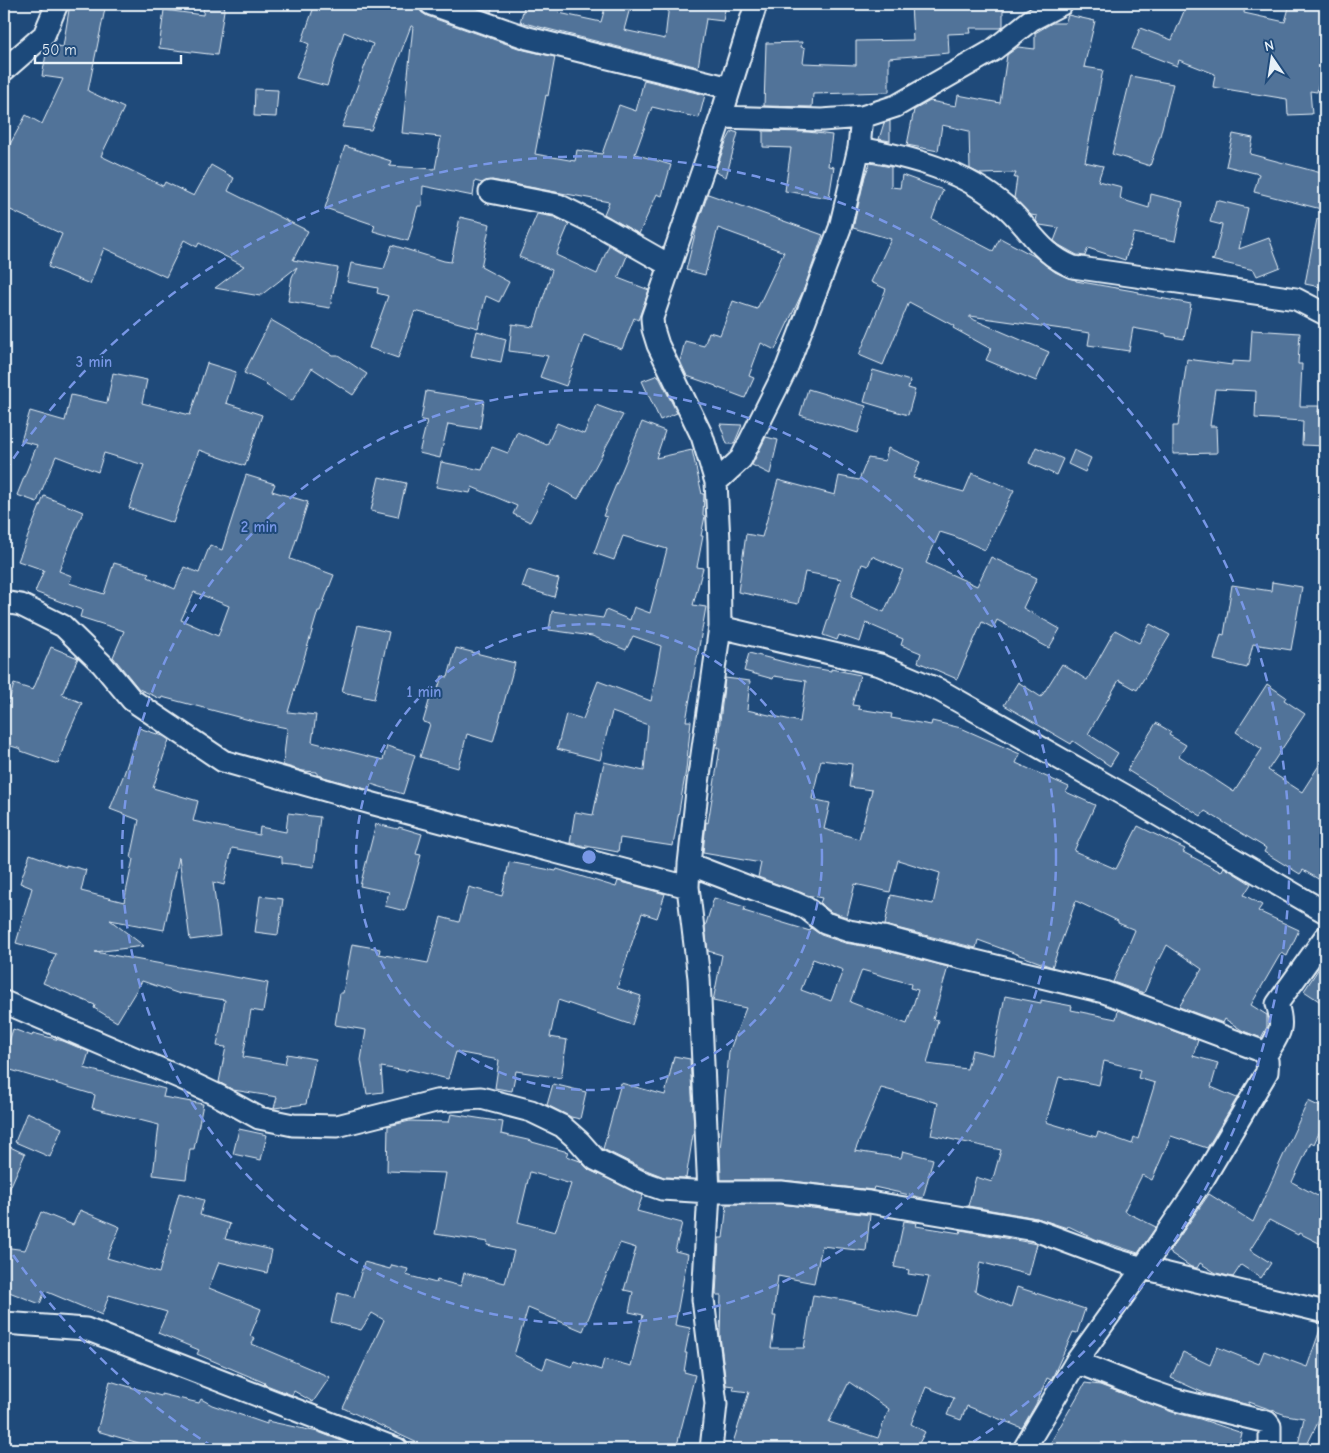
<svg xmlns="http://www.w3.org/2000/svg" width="1329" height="1453" viewBox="0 0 1329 1453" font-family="'Comic Neue',sans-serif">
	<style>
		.building { fill: #517399; stroke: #e8f1f8; fill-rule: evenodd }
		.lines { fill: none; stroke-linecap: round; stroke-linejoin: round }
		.minor-casing { stroke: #e8f1f8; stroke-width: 25 }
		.minor { stroke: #1f4a7a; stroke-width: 21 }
		.ring { fill: none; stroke: #7897e6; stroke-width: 2.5; stroke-dasharray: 9 6 }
		.centre { fill: #7897e6; stroke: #1f4a7a; stroke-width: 2.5 }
		.ring-label { font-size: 15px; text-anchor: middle; font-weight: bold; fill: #7897e6; stroke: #1f4a7a; stroke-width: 4; stroke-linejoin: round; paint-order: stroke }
	</style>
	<rect width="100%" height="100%" fill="#1f4a7a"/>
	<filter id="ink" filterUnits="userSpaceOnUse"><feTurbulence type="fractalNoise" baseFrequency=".02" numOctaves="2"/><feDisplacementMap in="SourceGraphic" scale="10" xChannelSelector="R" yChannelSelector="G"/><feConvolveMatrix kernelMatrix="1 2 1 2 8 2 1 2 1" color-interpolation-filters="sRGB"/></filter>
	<g filter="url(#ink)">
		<path class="building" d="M70,4H106L88,91L124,108L101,156L163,186L165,182L194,196L211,165L234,178L228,191L308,231L293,260L338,268L330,308L288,301L292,277L297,267L260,296L215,288L244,266L199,243L197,247L184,240L166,277L104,248L90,284L48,267L62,234L4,207V155L26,115L42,124L63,79L42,76L47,49L52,45L63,47Z
			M204,4H225L217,55L159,48L164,10L203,15Z
			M315,4H419L421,12L427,16L524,50L555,57L548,96L546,95L535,154L575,161L577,150L602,154L619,105L636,111L644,80L705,95L699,118L652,107L635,154L671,165L662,196L657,194L639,234L604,214L609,202L492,180L482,183L475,181L473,196L423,186L422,206H418L408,241L373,231L375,225L325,208L345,146L391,161L389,166L435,169L441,137L402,133L413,26H411L371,130L342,127L373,44L344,32L327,86L296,78L309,44L302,41Z
			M468,4H494L491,12Z
			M525,4H550L561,7L559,13L601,22L606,4H631L624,30L665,39L669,4H726L723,21L706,19L698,67L520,22Z
			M911,4H1003V26L1001,28H970L971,33L948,34L949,53L889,58V92L813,94L812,107L764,106L766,43L802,42L801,47L805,48L803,63L856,65V41L913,40Z
			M1187,4H1245L1244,13L1285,22L1290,4H1317L1325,6V70H1321L1317,92L1310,91L1312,114L1288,115L1287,99L1213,87L1215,74L1179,60L1177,66L1132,49L1140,28L1172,40Z
			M1068,15L1095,21L1084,67L1103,70L1085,162L1103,166L1098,181L1122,187L1120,199L1149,208L1151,194L1183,202L1175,241L1134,233L1125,260L1088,248L1085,256L1077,255L1059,245L1054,241L1059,228L1040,225L1036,221L1037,216L1031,215L1014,198L1017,178H1014L1016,173L981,174L970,169L969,131L942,125L938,151L907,145L914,110L930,101L956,106L958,95L1000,103L1007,55L1018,47L1035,49V33L1052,23H1065Z
			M1131,76L1173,84L1160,136L1150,166L1112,154Z
			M255,89L278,90L276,117L254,116Z
			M890,121V141L879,139L884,123Z
			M732,131L738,133L726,177L715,172L726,142Z
			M763,131L808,132L832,135L828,166L834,167L829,198L785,191L791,148L763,147Z
			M1233,134L1253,138L1250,154L1325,174V210L1254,192L1259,174L1226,166Z
			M870,163L891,167V187L900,188L902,175L943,190L932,219L993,251L1000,238L1034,256L1055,272L1068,278L1076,280V281L1139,292V294L1191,304L1184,339L1166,336V334L1133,328L1129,351L1088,345L1090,333L970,316V318L1049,352L1036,381L986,360L991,349L953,328L954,326L909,302L883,365L859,355L886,289L871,282L891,239L853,228L865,176Z
			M708,194L823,235L804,289L775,350L761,343L749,376L754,378L745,398L716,387V386L687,376L680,361L685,341L704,346L709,332L720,335L733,301L757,309L784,252L718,228L705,275L686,270L698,222Z
			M1216,200L1248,208L1239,249L1269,238L1280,267L1257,276L1254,270L1211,260L1214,259L1222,225L1210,222Z
			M537,214L554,217L569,224L556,255L597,274L609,245L627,256L618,278L649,290L638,320L634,318L622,349L584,335L566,386L540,377L548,356L509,351L512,324L534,327L552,270L519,257Z
			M460,217L490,224L481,267L509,282L499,302L486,296L478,328L415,311L398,358L369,348L388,296L377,293L378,288L347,282L351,263L384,269L392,245L444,261L451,262Z
			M1317,219L1325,220V288L1305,284Z
			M271,320L332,355H338L367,374L353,395L312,368L292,401L266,385L267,384L244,373Z
			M1252,330L1300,333L1298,364H1302L1300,406H1319L1318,412H1325V446L1302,445L1303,421L1255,418L1256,391L1215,389L1210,426H1216L1217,453L1173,454V426H1178L1187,359L1232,365V361L1250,362Z
			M477,331L506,339L501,362L471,356Z
			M207,363L236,372L226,403L262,415L245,466L199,450L173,523L129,508L144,465L104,453L98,472L56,456L37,502L17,495L37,445L21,441L30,411L65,421L71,395L107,403L113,373L147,380L142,403L190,415Z
			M873,370L910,381L908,388L915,390L908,415L864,402Z
			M658,375L677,413L660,420L642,381Z
			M808,389L866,406L858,433L800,415Z
			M426,391L484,400L480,429L448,424L440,458L419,453L427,421L421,420Z
			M596,405L623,415L578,499L550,484L530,522L513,514L517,506L472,487L470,493L436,487L441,462L482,470L492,447L508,453L517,432L547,445L557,423L584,434Z
			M642,422L665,431L656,458L692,450L702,494H704L703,515L705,516L701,536H703L697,567L703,568L693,605L706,607L686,721H691L686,770L673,846L620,838L618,852L570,843L575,812L593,815L604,762L644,771L648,725L612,712L600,760L557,749L566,714L583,719L598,681L651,701L661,646L633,636L626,650L592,636L549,630L552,611L603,618L606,610L630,620L634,607L650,613L667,549L623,536L614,560L594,553L607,517L603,516Z
			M720,424L742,425L734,444H727Z
			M766,437L778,440L770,474L752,465Z
			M1036,447L1063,459L1056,475L1029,463Z
			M888,448L920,462L913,478L964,492L972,473L1014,490L985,550L956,537L940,532L926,563L977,586L991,557L1037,578L1023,608L1060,629L1049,648L997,620L993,628L982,622L957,679L918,662L921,653L901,645L903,639L866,623L860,642L839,635L837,640L823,635L841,579L805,572L798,604L738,592L746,534L762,537L778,480L835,495L839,476L859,480L868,458L885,461ZM872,556L903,570L884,612L851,597L862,564L868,566Z
			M1074,450L1091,458L1085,472L1068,464Z
			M246,475L275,484L272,491L308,502L290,559L334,575L320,611H318L288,712L316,715L312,742L383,760L387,746L415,755L403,794L371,784L369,790L317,775V772L303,771L283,765L287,728L257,722L162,697L161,699L139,689L113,657L124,631L80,617L82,610L35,592L44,570L18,561L44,496L83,512L59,571L72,576L69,583L104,594L114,563L149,573L148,577L175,589L184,567L199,573L210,545L222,550ZM194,592L229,606L218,636L181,620Z
			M379,477L406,483L398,517L371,511Z
			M528,570L559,579L554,597L522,587Z
			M1272,582L1302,587L1291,650L1253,644L1247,668L1214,660L1221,634L1224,635L1232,585L1271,591Z
			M1150,624L1170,635L1137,690L1119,680L1088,734L1118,753L1110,766L1073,741L1071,744L1004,705L1018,682L1041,697L1062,664L1087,680L1115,630L1139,643Z
			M358,625L389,632L374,699L342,692Z
			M51,647L78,658L62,694L82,703L67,737L58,764L21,751V749L4,744V717L14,684L33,690Z
			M456,648L515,663L493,742L467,734L458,768L420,757L430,724L423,722L432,691L437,692L442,676L448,677Z
			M749,653L808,668V667L831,671V669L860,675L852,705L859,706L858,709L892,714L891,718L931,725L932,721L961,728L1020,754L1016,763L1069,787L1066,792L1095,805L1074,851L1116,869L1138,826L1185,849L1183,852L1221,872L1224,867L1251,884L1244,895L1262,905L1258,911L1299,930L1287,956L1281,953L1251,1005L1267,1015V1027L1261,1038L1243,1031L1225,1019L1223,1023L1179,1007L1202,969L1167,945L1160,959L1159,958L1144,993L1113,982L1135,930L1118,923V921L1076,901L1052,967L978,940L976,948L885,925L891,895L933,904L940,873L898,860L890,892L855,884L847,917L831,912L820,903L822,898L807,895L758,877L761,863L703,853L706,822L708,823L720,748H717L725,678L750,681L747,710L800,722L806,681L774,676L773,679L744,671ZM821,760L852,764L849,787L872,790L859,839L824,829L830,803L812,799Z
			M1267,684L1286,697L1284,700L1305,714L1268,770L1302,792L1325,756V883L1303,870L1300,874L1264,852L1266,848L1205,811L1201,816L1127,770L1156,723L1171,732L1169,735L1186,745L1179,756L1234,792L1262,749L1236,732Z
			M139,728L163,736L169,740L153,788L198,801L193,821L259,835L260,827L286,832L288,813L320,817L314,867L282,863V857L232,848L224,885L213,882L220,936L190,940L179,857L164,930L110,920L144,946L95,952L268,983L263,1012L251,1010L243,1057L285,1064L287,1054L315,1059L306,1104L274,1108L277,1097L233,1090L219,1082L226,1047L217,1046L225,1000L181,993L180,994L142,981L117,1022L94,1008L95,1005L43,983L56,954L16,943L32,888L20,883L30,854L66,867V865L86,870L81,891L124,902L133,859L131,858L139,820L110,809L124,774Z
			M376,824L398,829L399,827L422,834L416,854L421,855L405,911L385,906L389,892L360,886Z
			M509,862L556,871L557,869L616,887L618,881L665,894L657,918L642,913L617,988L641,996L632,1025L558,1000L550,1037L567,1040L561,1078L516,1071L512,1091L495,1088L499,1060L456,1052L448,1079L408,1069L407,1071L381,1067L383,1092L367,1094L361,1060L366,1030L335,1025L340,993H343L352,944L380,949L379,954L428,963L441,917L459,922L469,887L502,896Z
			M260,896L283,899L278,935L255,932Z
			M714,898L745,907L744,911L810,931L811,928L821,935L845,943L880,949L948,967L933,1019L938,1020L927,1064L967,1069L972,1050L993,1055L1005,996L1041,1003V1000L1072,1006L1071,1010L1116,1019L1118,1010L1198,1040L1193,1056L1218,1063L1211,1087L1237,1098L1207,1148L1171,1136L1152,1180L1142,1175L1124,1211L1156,1227L1138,1253L1095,1239L1068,1226L1067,1228L1037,1218L968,1206L976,1177L992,1182L1001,1150L931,1135L938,1103L881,1088L855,1151L901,1158L903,1151L933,1159L923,1198L874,1187L873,1190L782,1180H721L720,1150L729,1052L746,1008L713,1001L722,955L708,951L705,927ZM813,959L843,970L831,1001L801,990ZM862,970L911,984L910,988L918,990L907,1024L850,1002ZM1104,1061L1140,1070L1138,1078L1155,1083L1138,1139L1134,1137L1132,1144L1098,1132L1096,1137L1046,1122L1059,1077L1099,1085Z
			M1325,959V1005L1304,991Z
			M13,1029L32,1036L33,1033L63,1041L89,1052L84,1068L165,1089L163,1097L203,1104L194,1149H190L186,1179L153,1175L159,1125L92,1108L95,1095L4,1068V1043L8,1045Z
			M674,1056L690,1059L694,1129L686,1178L664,1177L644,1169L603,1149L621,1083L665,1095Z
			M553,1084L586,1092L580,1119L571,1117L547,1105Z
			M1308,1101L1325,1109V1120L1314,1144L1311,1142L1292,1182L1325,1200V1246L1299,1233L1298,1235L1269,1220L1250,1250L1271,1263L1261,1278L1241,1265L1233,1277L1216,1273L1200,1263L1197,1268L1191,1267L1169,1252L1209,1194L1253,1222Z
			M27,1112L62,1128L50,1157L15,1142Z
			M451,1114L503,1122L501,1134L532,1141V1142L568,1152L566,1156L580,1161L589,1170L643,1195L637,1211L682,1223L675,1251L688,1254L675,1325L690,1328L685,1353H687L684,1372L695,1375L676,1449H430L343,1408L384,1320L372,1313L361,1330L331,1322L338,1293L354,1297L364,1262L390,1269L392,1265L408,1269L406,1275L436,1283L437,1280L461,1286L464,1273L505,1283L514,1251L487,1245L488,1242L435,1234L446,1173L387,1171L388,1126L410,1121L449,1122ZM530,1172L571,1184L555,1232L518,1222ZM620,1243L636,1248L624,1290L633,1292L629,1312L643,1315L631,1366L604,1359L601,1370L574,1361L572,1367L547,1358L543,1369L514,1355L528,1308L583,1331Z
			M239,1129L267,1135L261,1160L233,1154Z
			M4,1144L25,1154L4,1201Z
			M179,1193L204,1200L200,1215L230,1224L225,1239L272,1250L267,1273L219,1262L209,1288L261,1309L250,1336L255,1338L252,1344L330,1377L313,1402L294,1391L292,1395L264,1384L265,1383L197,1354L199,1350L158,1333L167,1312L109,1295L102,1315L45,1291L40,1304L4,1290V1247L25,1250L41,1212L73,1225L80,1210L120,1227L107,1258L159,1273L171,1229H169Z
			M727,1204H780L870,1215L866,1251L822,1246L814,1283L778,1276L773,1316H776L771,1348H804L813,1295L844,1300L918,1317L929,1277L908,1274L909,1270L894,1267L904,1221L917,1223L916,1226L960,1233L961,1230L1037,1244L1029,1275L980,1262L975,1291L1011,1307L1017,1287L1085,1309L1077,1333L1073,1332L1053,1376L1051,1380L1047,1378L1036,1404L1022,1428L967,1406L961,1420L947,1415L954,1398L926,1387L911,1424L925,1432L916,1449H731L749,1392L733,1390L734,1386L726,1385L720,1336L721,1295H716L719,1238H723ZM849,1382L889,1409L878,1438L829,1422Z
			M1322,1324H1325V1408L1305,1449H1297L1304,1418L1286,1415L1249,1402V1405L1206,1394L1171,1378L1183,1352L1210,1365L1217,1347L1259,1364L1264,1351L1307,1367Z
			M110,1381L161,1396V1394L199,1403L201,1399L212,1405L267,1424V1421L318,1432L363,1449H148L149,1446L97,1431Z
			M1085,1383L1100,1385L1172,1412L1200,1419L1242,1433L1238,1449H1148L1123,1441L1120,1449H1047Z"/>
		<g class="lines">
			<g class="minor-casing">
				<path id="minor" d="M431,4L528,38L730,88
					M4,70L44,35L57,4
					M721,117L822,120L862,117L896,106L992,51L1031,20L1062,4
					M859,148C911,157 965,171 1006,207C1031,229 1039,253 1073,267L1296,299L1325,314
					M490,192L558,205L604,228L669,265
					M716,482L741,459L787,367L840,228L859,148L862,117
					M4,602L21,605L63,626L102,664L132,700L223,761L374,804L688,887
					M720,627L880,665L939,690L1124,795L1325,912
					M689,864L754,889L795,903L806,908L825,923L849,931L883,937L942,953L1104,992L1259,1050C1268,1056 1268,1061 1267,1072L1204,1178L1143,1268L1076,1362L1024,1449
					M4,1002L181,1078L219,1096L259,1118L293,1125L337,1126L436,1101L481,1098L531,1111L562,1126L579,1141L595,1159L639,1181L662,1189L709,1192H781L869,1202L1035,1230L1113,1259L1143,1268L1325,1312
					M1266,1055C1279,1034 1285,1029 1277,1004L1325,937
					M4,1323L86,1329L397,1449
					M1076,1362L1147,1390L1176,1400L1267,1422L1270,1426V1449
					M711,1449L716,1404L703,1299L709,1192L699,978L688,887L689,864L698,783L720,627L719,541L716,482L702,436L658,345L653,329L652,318L721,117L756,4"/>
			</g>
			<use href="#minor" class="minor"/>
		</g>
	</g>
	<g class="ring">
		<circle cx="589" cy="857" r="233"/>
		<circle cx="589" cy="857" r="467"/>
		<path d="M213 1447A700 700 0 0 1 5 1243M5 471A700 700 0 1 1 965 1447"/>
	</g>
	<circle cx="589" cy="857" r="8" class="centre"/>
	<g class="ring-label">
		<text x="94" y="367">3 min</text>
		<text x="259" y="532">2 min</text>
		<text x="424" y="697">1 min</text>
	</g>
	<rect width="1329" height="1453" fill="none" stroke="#1f4a7a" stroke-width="20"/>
	<rect x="10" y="10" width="1309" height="1433" fill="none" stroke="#e8f1f8" stroke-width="2" filter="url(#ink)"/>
	<g transform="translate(1272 58) rotate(347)" stroke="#1f4a7a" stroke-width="4" paint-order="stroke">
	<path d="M0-4L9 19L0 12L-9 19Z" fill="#e8f1f8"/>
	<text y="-8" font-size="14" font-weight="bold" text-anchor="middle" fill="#e8f1f8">N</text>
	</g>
	<path d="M35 55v8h146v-8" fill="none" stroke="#e8f1f8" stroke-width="2.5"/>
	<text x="42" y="55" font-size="15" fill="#e8f1f8" stroke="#1f4a7a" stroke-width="4" paint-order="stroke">50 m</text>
</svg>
